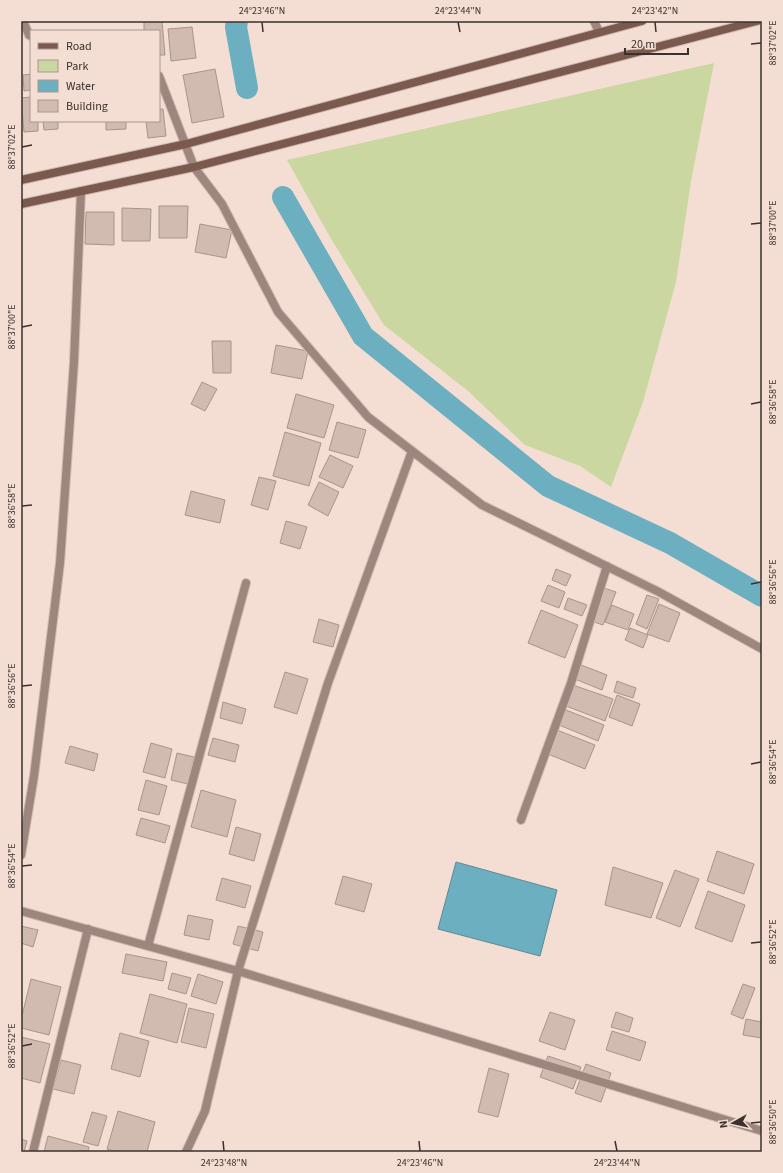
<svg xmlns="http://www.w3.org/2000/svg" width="783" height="1173" viewBox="0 0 783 1173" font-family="'Source Sans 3',sans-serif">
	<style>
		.green { fill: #cbd7a1 }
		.water { fill: #6bafc1; stroke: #5c8995 }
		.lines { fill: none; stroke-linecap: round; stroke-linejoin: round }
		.canal { stroke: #6bafc1; stroke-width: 22 }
		.building { fill: #d1bbb0; stroke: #a99489 }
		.minor-casing { stroke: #cfbbb1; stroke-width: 10 }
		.secondary-casing { stroke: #cfbbb1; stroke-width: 10 }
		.minor { stroke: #9e857d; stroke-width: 8 }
		.secondary { stroke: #7c594d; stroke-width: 8 }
		.ticks { fill: none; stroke: #3a312d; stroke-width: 1.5 }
		.neatline { fill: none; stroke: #3a312d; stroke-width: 1.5 }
		.ticks-label { font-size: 10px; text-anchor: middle; fill: #3a312d }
	</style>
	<rect width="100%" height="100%" fill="#f4ddd2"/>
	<path class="green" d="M714,63L691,181L676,282L643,402L611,487L580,466L525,445L468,391L384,325L330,237L287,160Z"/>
	<path class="water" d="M456,862L557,890L540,956L438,929Z"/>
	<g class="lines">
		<path class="canal" d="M237,21L236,27L247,88
			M283,197L363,336L548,486L670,543L762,596"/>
	</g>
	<path class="building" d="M144,21H162L165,55H159V31H144Z
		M192,27L196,58L171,61L168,29Z
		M215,69L224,117L192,123L183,75Z
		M31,74V90L24,91L23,75Z
		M31,97V121H38V131L24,132L21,98Z
		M159,109H163L166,136L148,138L146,121H159Z
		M43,121H58V129L44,130Z
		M106,121H126V129L106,130Z
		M159,206H188L187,238H159Z
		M122,208L151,209L150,241H122Z
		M86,212H114V245L85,244Z
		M200,224L232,230L226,258L195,252Z
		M212,341H231V373H213Z
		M276,345L308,351L302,379L271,373Z
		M202,382L217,389L205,411L191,404Z
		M296,394L334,405L324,438L287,428Z
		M337,422L366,430L358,458L329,450Z
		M285,432L321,443L309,486L273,476Z
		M330,455L353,466L343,488L319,477Z
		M259,477L276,481L268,510L251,505Z
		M319,482L339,492L328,516L308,505Z
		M191,491L225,500L220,523L185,515Z
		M286,521L307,527L300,549L280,543Z
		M556,569L571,575L566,586L552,580Z
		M548,585L565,592L559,608L541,601Z
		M604,588L616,592L603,625L591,621Z
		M647,595L659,599L647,629L636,624Z
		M568,598L587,605L582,616L564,609Z
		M659,604L680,613L669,642L647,634Z
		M612,605L634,614L628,630L605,622Z
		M541,610L578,625L565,658L528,643Z
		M319,619L339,625L333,647L313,642Z
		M630,628L648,635L643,648L625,640Z
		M581,665L607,675L602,690L575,679Z
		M285,672L308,679L297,714L274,707Z
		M617,681L636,688L633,698L614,692Z
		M573,685L613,699L605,721L566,706Z
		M617,695L640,704L632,726L609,717Z
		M223,702L246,709L242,724L220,718Z
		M566,710L604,725L598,741L559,725Z
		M557,730L595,745L585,769L548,754Z
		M213,738L239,745L235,762L208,755Z
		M151,743L172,749L165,778L143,772Z
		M70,746L98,754L94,771L65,763Z
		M177,753L194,757L188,784L171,780Z
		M146,780L167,786L159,815L138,810Z
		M201,790L236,800L227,837L191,827Z
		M141,818L170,826L165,843L136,835Z
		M236,827L261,834L254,861L229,854Z
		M717,851L754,864L744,894L707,881Z
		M613,867L663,883L651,918L605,905Z
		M675,870L699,879L680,927L656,918Z
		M343,876L372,884L364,912L335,904Z
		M222,878L251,886L245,908L216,900Z
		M708,891L745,905L732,942L695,928Z
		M188,915L213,920L209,940L184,935Z
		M21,926L38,930L33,947L21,943Z
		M238,926L263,932L258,951L233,944Z
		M126,954L167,962L163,981L122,973Z
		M172,973L191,978L186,994L168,989Z
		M198,974L223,982L216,1004L191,996Z
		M31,979L61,987L49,1035L21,1028V1020Z
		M743,984L755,988L743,1019L731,1014Z
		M150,994L187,1004L177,1043L140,1033Z
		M189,1008L214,1014L206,1048L181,1042Z
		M550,1012L575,1020L565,1050L539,1041Z
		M616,1012L633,1018L629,1032L611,1027Z
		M746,1019L762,1022V1038L743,1035Z
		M612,1031L646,1042L640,1061L606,1050Z
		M120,1033L149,1041L140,1077L111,1069Z
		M21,1037L50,1044L40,1083L21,1078Z
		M548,1056L581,1067L573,1089L540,1077Z
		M61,1060L81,1065L74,1094L53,1089Z
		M586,1064L611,1073L601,1102L575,1093Z
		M489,1068L509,1074L498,1117L478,1112Z
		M118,1111L155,1122L147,1152H117L107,1149Z
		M92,1112L107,1116L98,1146L83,1142Z
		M48,1136L89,1147L88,1152H44Z
		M21,1139L27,1141L24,1152H21Z"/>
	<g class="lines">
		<g class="minor-casing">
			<path id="minor" d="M23,21L29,35L31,36
				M594,21L599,32
				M159,76L194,167L222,204L278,312L368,417L482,505L659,592L762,649
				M521,820L571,683L607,566
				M21,855L34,776L60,563L74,362L81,191
				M21,911L238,971L762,1131
				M148,946L246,583
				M33,1152L88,929
				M186,1152L205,1111L238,971L328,683L412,451"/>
		</g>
		<g class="secondary-casing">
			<path id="secondary" d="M21,180L186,144L642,21
				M21,204L194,167L757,21"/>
		</g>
		<use href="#minor" class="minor"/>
		<use href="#secondary" class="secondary"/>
	</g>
	<path class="ticks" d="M262,22L263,32M458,22L460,32M655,22L656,32M751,44L761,43M22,147L32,145M751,224L761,223M22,327L32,325M751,404L761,402M22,506L32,505M751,584L761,582M22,686L32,685M751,764L761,762M22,866L32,865M751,943L761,942M22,1046L32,1044M751,1123L761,1122M223,1141L224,1151M419,1141L420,1151M615,1141L617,1151"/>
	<rect width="783" height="1173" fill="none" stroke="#f4ddd2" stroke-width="44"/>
	<rect x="30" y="30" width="130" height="92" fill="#f4ddd2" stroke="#aa9890"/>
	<rect x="38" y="43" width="20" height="6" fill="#7c594d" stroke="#aa9890"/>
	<text x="66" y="50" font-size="12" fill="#3a312d">Road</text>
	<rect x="38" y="60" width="20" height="12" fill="#cbd7a1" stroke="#aa9890"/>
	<text x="66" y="70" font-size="12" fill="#3a312d">Park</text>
	<rect x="38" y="80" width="20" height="12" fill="#6bafc1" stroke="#aa9890"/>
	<text x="66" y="90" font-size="12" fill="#3a312d">Water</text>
	<rect x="38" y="100" width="20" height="12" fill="#d1bbb0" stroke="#aa9890"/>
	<text x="66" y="110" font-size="12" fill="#3a312d">Building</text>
	<g transform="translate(733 1123) rotate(262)" stroke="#f4ddd2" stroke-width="3" paint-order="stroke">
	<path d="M0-3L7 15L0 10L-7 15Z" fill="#3a312d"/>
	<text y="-6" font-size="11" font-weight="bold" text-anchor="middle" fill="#3a312d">N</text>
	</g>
	<path d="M625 48v6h63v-6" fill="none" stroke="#3a312d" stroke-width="2"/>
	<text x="631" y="48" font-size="12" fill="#3a312d" stroke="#f4ddd2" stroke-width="3" paint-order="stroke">20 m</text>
	<rect x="22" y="22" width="739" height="1129" class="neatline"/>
	<g class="ticks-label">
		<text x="262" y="14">24°23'46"N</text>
		<text x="458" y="14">24°23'44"N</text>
		<text x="655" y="14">24°23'42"N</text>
		<text transform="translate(772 43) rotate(-90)" y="4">88°37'02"E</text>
		<text transform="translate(11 147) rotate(-90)" y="4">88°37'02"E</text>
		<text transform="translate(772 223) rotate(-90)" y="4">88°37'00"E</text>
		<text transform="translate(11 327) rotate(-90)" y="4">88°37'00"E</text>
		<text transform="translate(772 402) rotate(-90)" y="4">88°36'58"E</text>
		<text transform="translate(11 506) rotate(-90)" y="4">88°36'58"E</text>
		<text transform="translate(772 582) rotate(-90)" y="4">88°36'56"E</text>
		<text transform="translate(11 686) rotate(-90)" y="4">88°36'56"E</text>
		<text transform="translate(772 762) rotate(-90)" y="4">88°36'54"E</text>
		<text transform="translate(11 866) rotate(-90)" y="4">88°36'54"E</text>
		<text transform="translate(772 942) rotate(-90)" y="4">88°36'52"E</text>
		<text transform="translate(11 1046) rotate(-90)" y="4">88°36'52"E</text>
		<text transform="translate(772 1122) rotate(-90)" y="4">88°36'50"E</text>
		<text x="224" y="1166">24°23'48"N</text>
		<text x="420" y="1166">24°23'46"N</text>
		<text x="617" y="1166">24°23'44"N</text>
	</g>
</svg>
